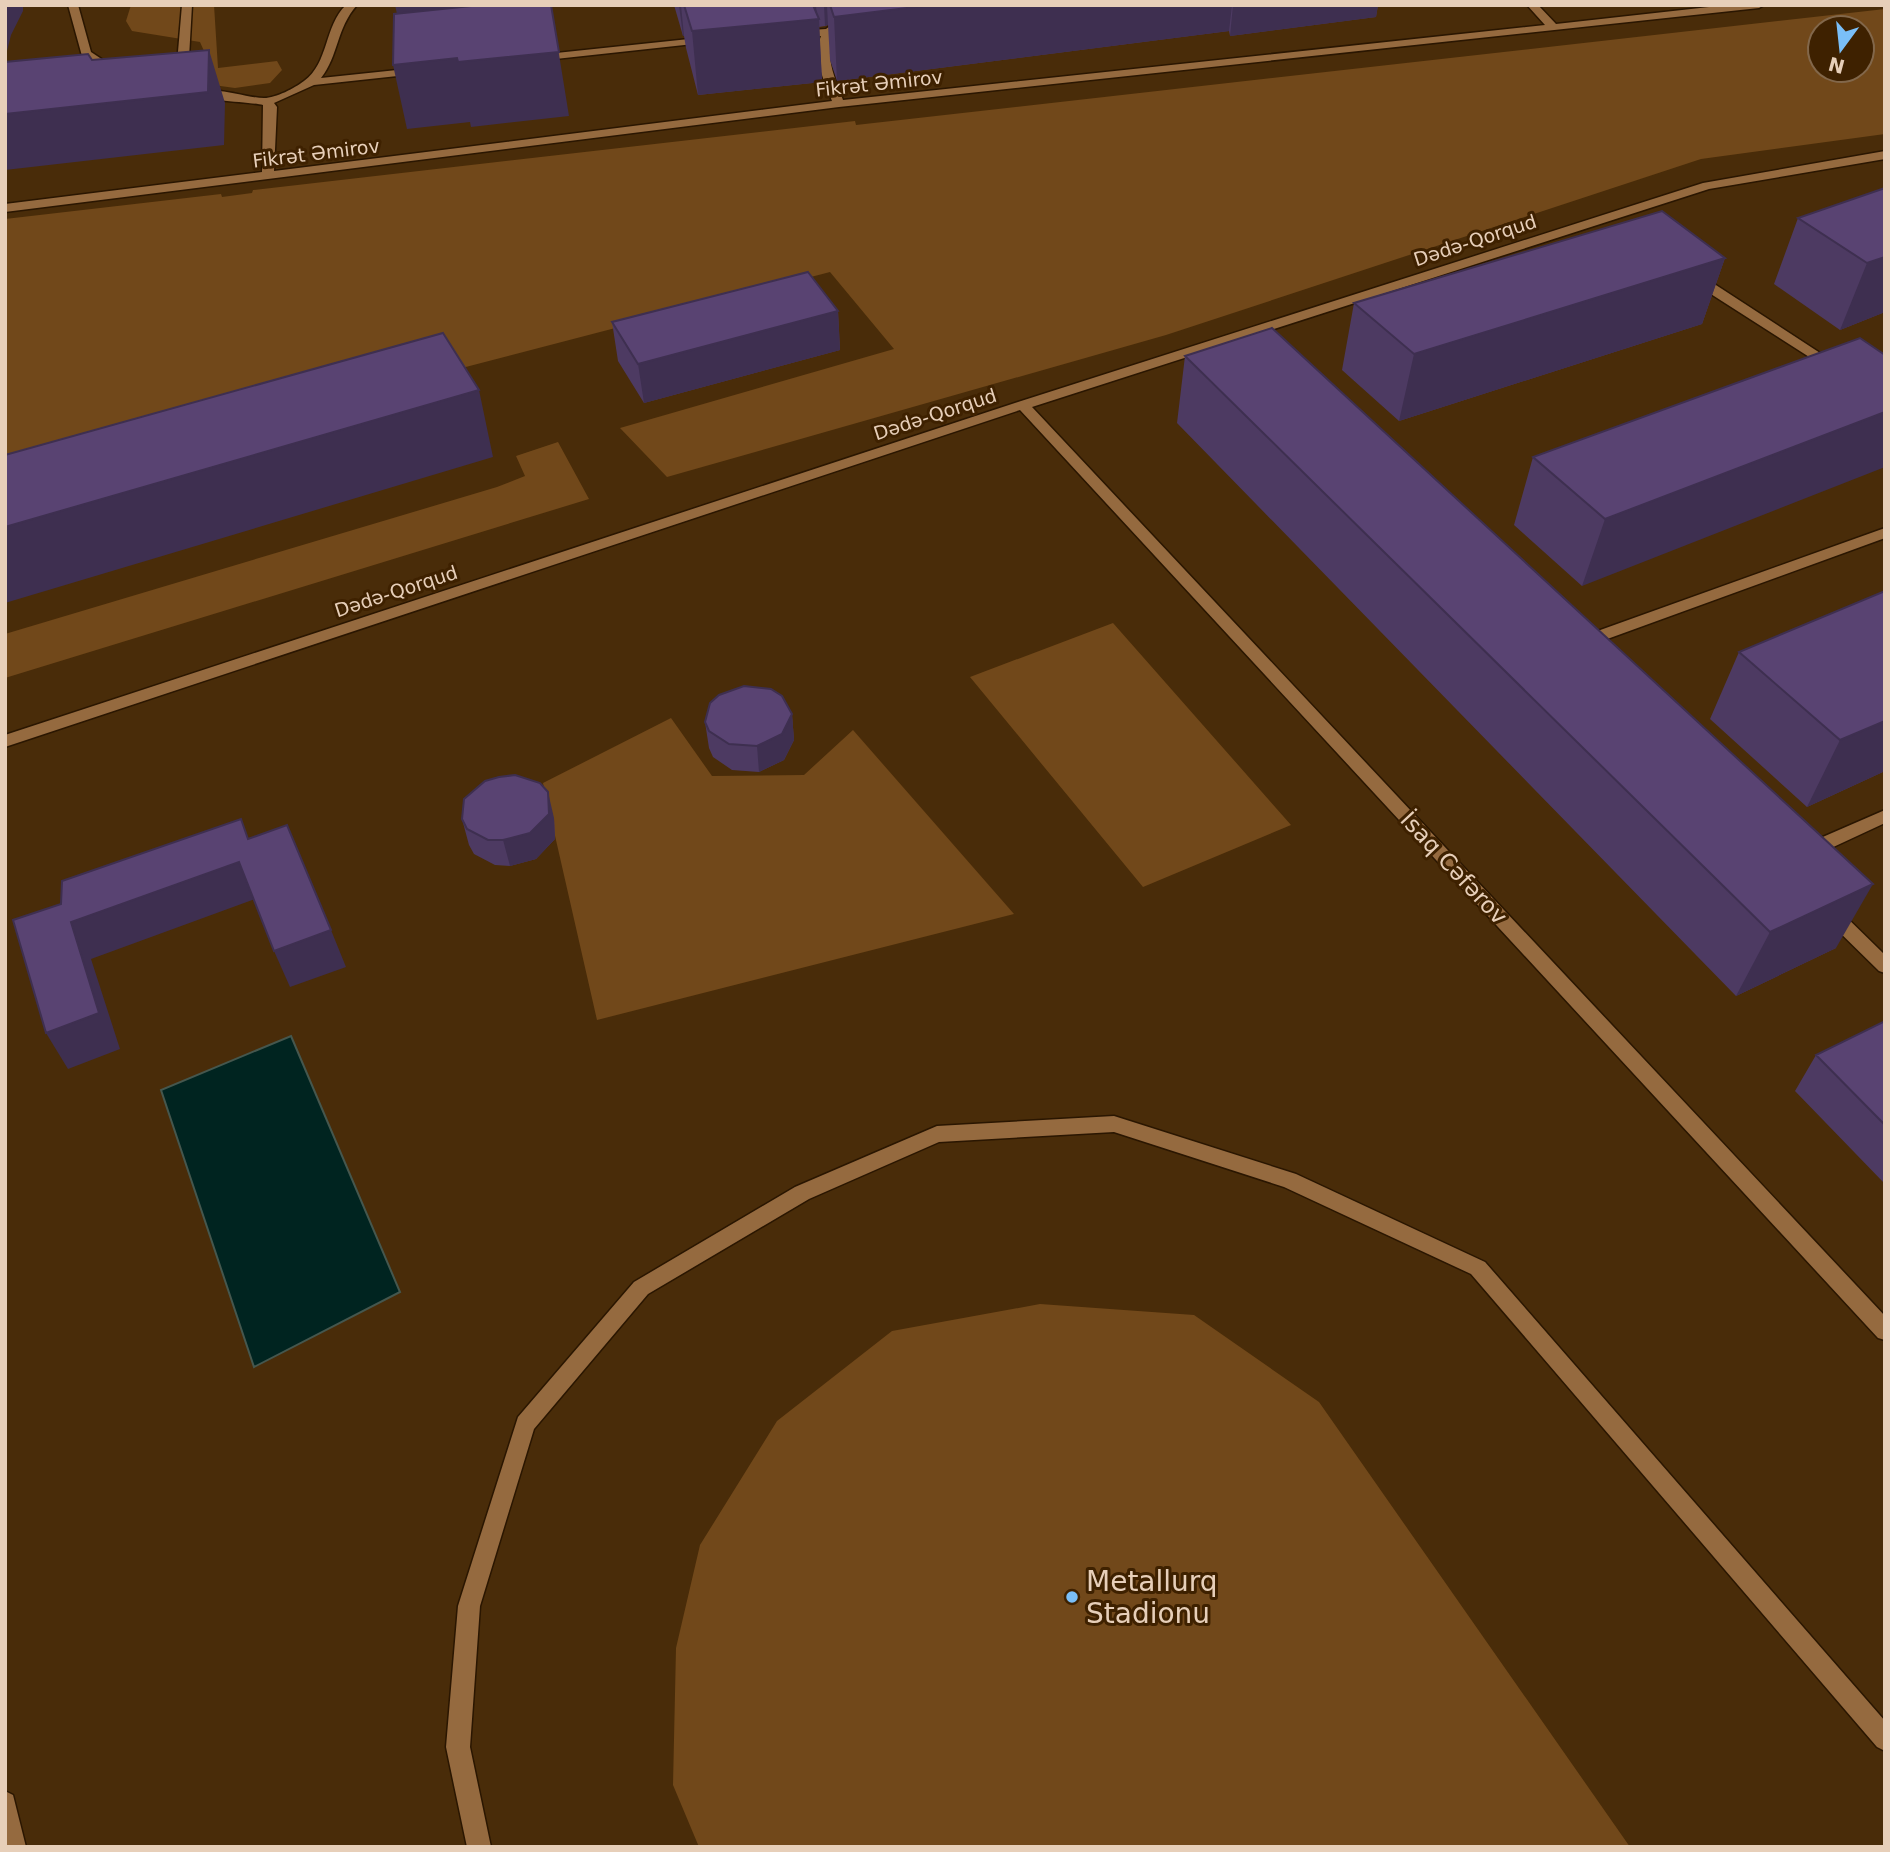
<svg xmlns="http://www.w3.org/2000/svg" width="1890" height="1852" viewBox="0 0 1890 1852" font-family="'DejaVu Sans',sans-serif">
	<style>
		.green { fill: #71481a; fill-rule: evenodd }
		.water { fill: #002420; stroke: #45574e; stroke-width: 2 }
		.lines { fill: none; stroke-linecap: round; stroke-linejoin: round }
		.lane-casing { stroke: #2a1601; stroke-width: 3 }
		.street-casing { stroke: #2a1601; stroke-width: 3 }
		.lane { fill: #956a3f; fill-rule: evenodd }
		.street { fill: #956a3f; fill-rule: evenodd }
		.wall { fill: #4d3a62 }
		.shaded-wall { fill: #3e2f50 }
		.building { fill: #594372; stroke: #3e2f50; stroke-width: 2 }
		.poi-dot { fill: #7abff8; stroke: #3e2100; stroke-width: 2.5 }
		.labels { text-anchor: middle; stroke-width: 6; stroke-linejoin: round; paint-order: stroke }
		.far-street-label { font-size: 19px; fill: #e7cfb9; stroke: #3e2100 }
		.street-label { font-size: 23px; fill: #e7cfb9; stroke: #3e2100 }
		.near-poi-label { font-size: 28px; fill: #e7cfb9; stroke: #3e2100; text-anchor: start }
	</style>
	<rect width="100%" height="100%" fill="#492c09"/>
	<path class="green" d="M131,5H214L218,68L277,61L282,70L270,83L235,88L191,82L204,51L200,42L132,31L126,21Z
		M1885,9V134L1701,159L1166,335L667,477L620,428L894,349L830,272L5,487V219L221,194L222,197L252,193L253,190L855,121L856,125ZM1820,28H1862V70H1820Z
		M558,442L589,499L5,678V634L497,487L525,476L516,456Z
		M1113,623L1291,825L1143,887L970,677Z
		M671,718L712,776L804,775L853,730L1014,914L597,1020L543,783Z
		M1040,1304L1194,1315L1319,1402L1630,1847H699L673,1785L676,1648L700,1545L777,1421L892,1331Z"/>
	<path class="water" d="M291,1036L400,1292L254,1367L161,1090Z"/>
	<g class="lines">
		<g class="lane-casing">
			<path id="lane" d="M1694,273L1699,274L1840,366L1833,370L1828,369L1689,280V274Z
				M1885,528V538L1588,646H1578L1575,642L1578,638Z
				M1885,810V823L1814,856L1808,857L1800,851L1802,846Z
				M1832,907L1838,909L1885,955V973L1879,971L1826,919L1823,914L1826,909Z
				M1114,1116L1296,1174L1485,1262L1885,1721V1751L1877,1747L1471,1274L1284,1187L1114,1132L939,1142L809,1199L648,1294L534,1429L480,1606L470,1747L491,1847H467L446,1747L458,1606L518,1417L634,1282L795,1187L937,1126Z"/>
		</g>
		<g class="street-casing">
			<path id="street" d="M68,5H78L91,52L118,70V74H110L82,56Z
				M182,5H192L188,75L182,78L176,75Z
				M346,5H357C336,29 339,55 321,78L416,68L422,71L416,74L314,85L274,103L277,107L274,171L832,101C824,80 812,58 821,36L795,37L790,34L795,31L826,29L835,22L840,25C821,50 833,73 843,100L1545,25L1527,5H1538L1556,24L1727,5H1764L1759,8L839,107L5,212V204L262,172L263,105C250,102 200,100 194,96C212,83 244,98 264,98C276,98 295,88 304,81C329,63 324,26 346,5Z
				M708,37L713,40L712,42L537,61L531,58L537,55Z
				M1885,151V159L1709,189L1032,407L1885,1316V1340L1878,1338L1020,410L5,747V735L1018,402L1703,183Z
				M5,1791L13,1795L26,1847H5Z"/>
		</g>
		<use href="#lane" class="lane"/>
		<use href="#street" class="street"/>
	</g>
	<path class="wall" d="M674,5H1378L1376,17L1230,36L1229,31L837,81L830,60L828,25L825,26L819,27L822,82L698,95L686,48L684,36H683Z
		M1885,188V312L1840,330L1774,284L1798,218Z
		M1725,258L1702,324L1399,421L1342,370L1354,303Z
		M838,311L840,350L644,403L618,361L612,322Z
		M1885,355L1582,586L1514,525L1533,457Z
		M1185,356L1836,948L1736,996L1177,423Z
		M1885,591V771L1807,807L1710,719L1739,652Z
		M792,714L794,740L784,760L759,772L732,770L713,757L709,748L705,722Z
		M554,818L555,839L536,859L510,866L495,865L474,854L469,845L462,819Z
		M1885,1021V1184L1795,1091L1816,1055Z"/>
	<path class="shaded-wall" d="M5,5H23V11L11,35L5,59Z
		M395,5H551L569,116L471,127L470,122L407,129L393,65L408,63Z
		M679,5H681L684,36H683Z
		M811,5H816L817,19H819L822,82L698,95L692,31Z
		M824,5H827L828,25L825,26Z
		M931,5H1232L1229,31L837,81L834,17Z
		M1233,5H1378L1376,17L1230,36Z
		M209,50L225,103L224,145L5,170V114Z
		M1885,257V312L1840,330L1867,263Z
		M1725,258L1702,324L1399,421L1414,354Z
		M838,311L840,350L644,403L638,364Z
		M479,390L493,457L5,603V527Z
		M1885,412V467L1582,586L1605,519Z
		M792,714L794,740L784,760L759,772L757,746Z
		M1885,721V771L1807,807L1840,740Z
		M548,792L554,818L555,839L536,859L510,866L503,840Z
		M239,862L255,899L91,959L120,1049L68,1069L46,1033L71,922Z
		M1873,884L1836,948L1736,996L1770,932Z
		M331,930L346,967L290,987L274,951Z"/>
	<path class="building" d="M481,5H551L559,52L458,62L457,58L393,65L394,14Z
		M684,5H813L819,19L692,31Z
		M830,5H931L834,17Z
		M209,50L208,92L5,114V62L88,54L92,60Z
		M1885,188V257L1867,263L1798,218Z
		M1662,211L1725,258L1414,354L1354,303Z
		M808,272L838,311L638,364L612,322Z
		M1272,328L1873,884L1770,932L1185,356Z
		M443,333L479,390L5,527V455Z
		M1860,338L1885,355V412L1605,519L1533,457Z
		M1885,591V721L1840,740L1739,652Z
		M744,686L771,689L782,696L792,714L782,734L757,746L729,744L709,731L705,722L710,703L719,695Z
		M515,775L540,783L548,792L549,814L530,833L503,840H488L467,829L462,819L464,799L485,781L499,777Z
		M241,819L248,839L287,825L331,930L274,951L239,862L71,922L99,1013L46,1033L13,920L61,904L62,881Z
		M1885,1021V1125L1816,1055Z"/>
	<circle class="poi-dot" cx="1072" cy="1597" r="7"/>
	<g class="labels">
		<g class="far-street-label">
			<text transform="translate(879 83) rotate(-6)" y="7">Fikrət Əmirov</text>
			<text transform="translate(316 153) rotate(-7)" y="7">Fikrət Əmirov</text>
			<text transform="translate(1475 240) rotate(-18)" y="7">Dədə-Qorqud</text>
			<text transform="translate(935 414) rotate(-18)" y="7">Dədə-Qorqud</text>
			<text transform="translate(396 591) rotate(-18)" y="7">Dədə-Qorqud</text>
		</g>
		<g class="street-label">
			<text transform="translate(1454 868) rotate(47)" y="8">İsaq Cəfərov</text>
		</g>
		<g class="near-poi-label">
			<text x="1086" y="1591">Metallurq<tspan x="1086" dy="32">Stadionu</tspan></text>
		</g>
	</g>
	<rect width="1890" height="1852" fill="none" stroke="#e7cfb9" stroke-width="14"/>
	<g transform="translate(1841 49) rotate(195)"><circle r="33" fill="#3e2100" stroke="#82674a" stroke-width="2"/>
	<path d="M0-5L12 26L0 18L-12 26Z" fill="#7abff8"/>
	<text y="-10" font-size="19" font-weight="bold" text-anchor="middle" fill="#e7cfb9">N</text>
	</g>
</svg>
